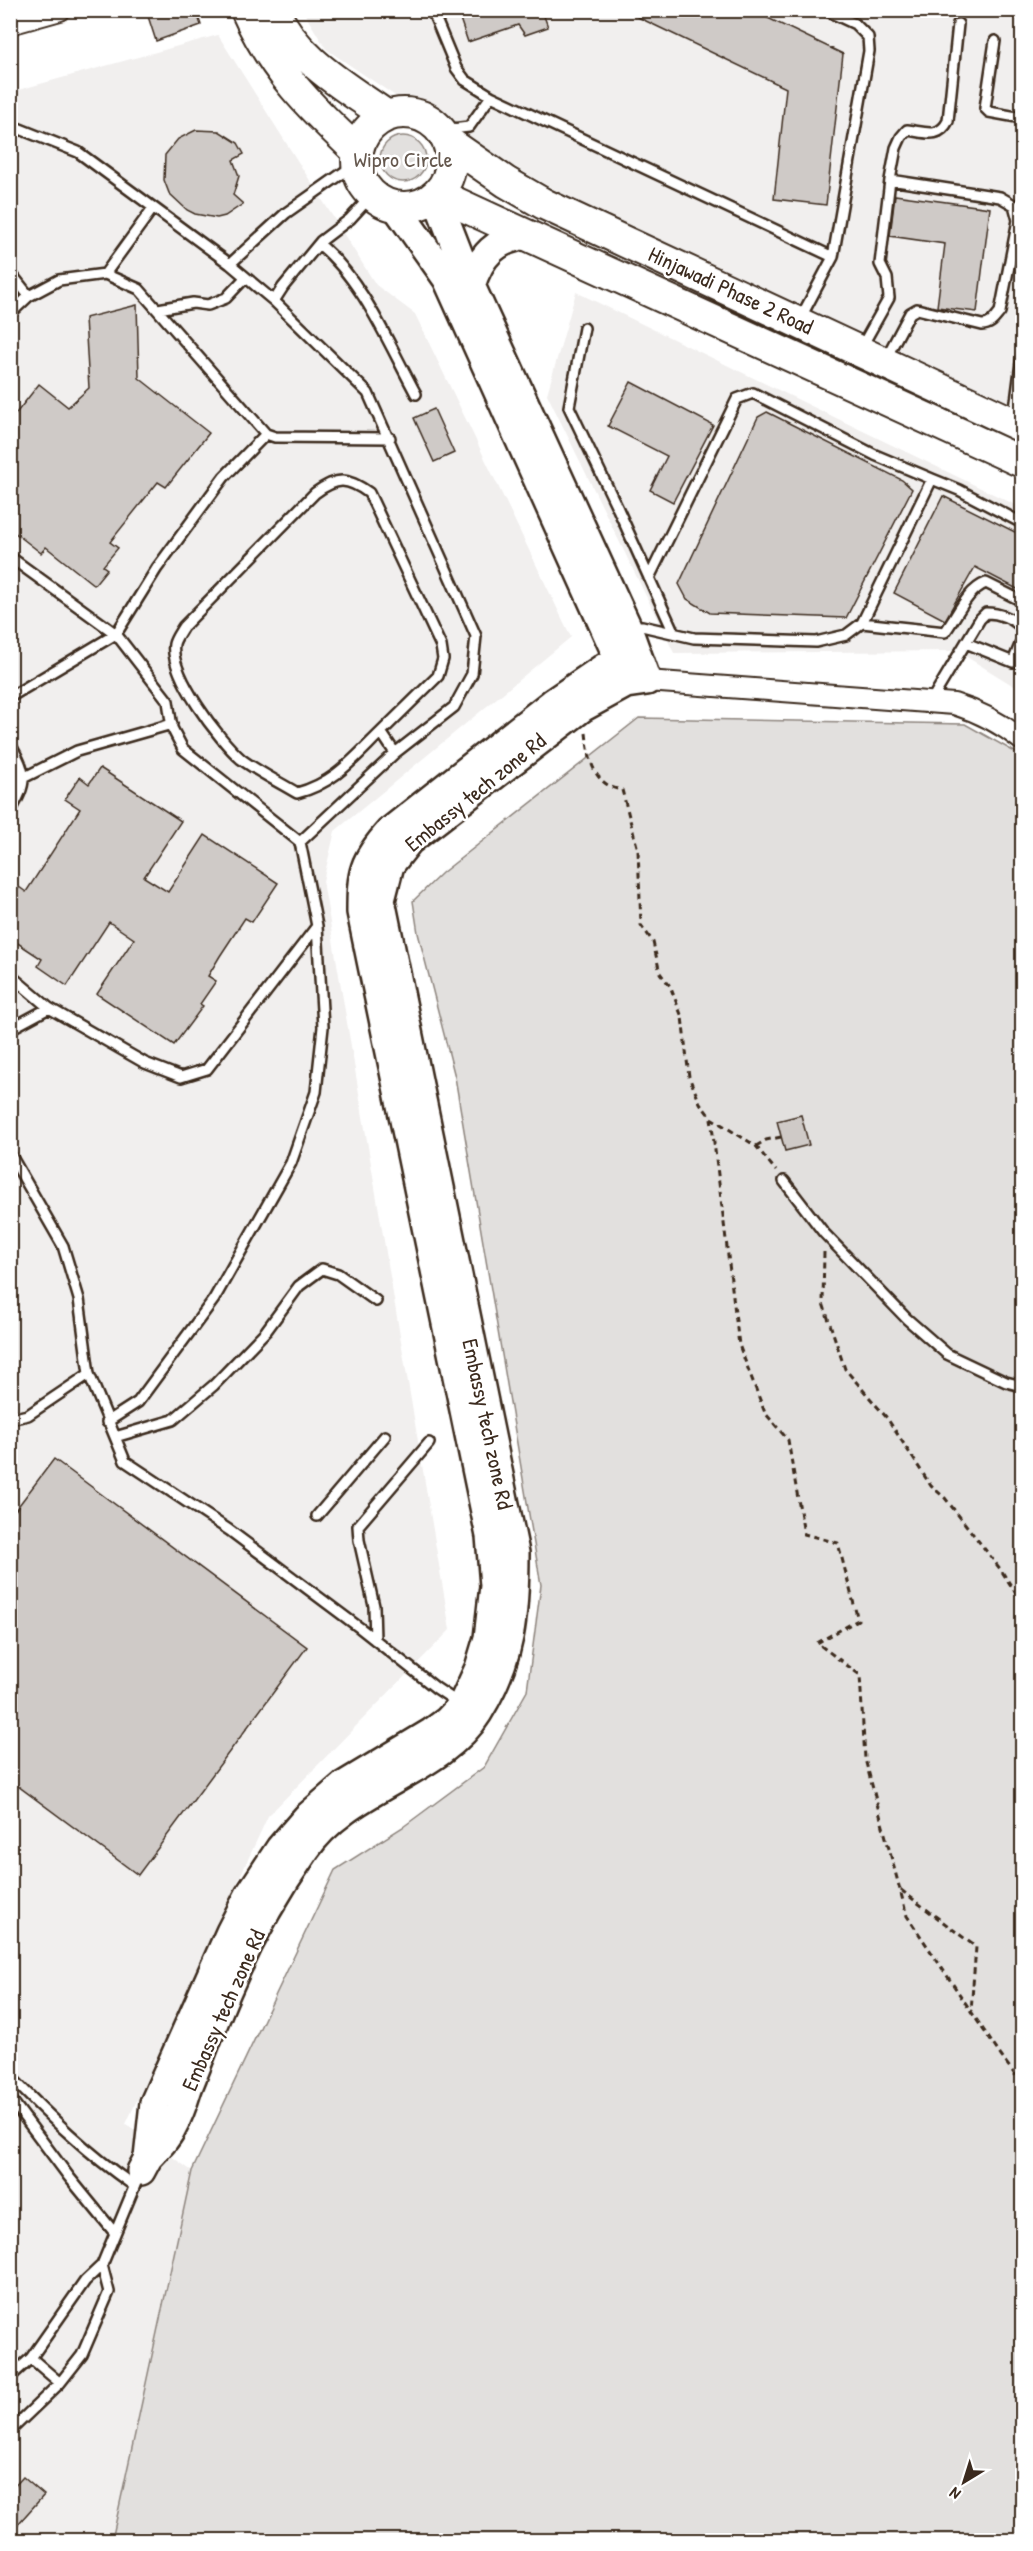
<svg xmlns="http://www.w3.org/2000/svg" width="1033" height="2551" viewBox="0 0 1033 2551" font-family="'Patrick Hand',sans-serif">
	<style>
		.built { fill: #f1efee }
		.green { fill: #e2e0de; stroke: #8e857e; stroke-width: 1.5 }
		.building { fill: #cfcac7; stroke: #3b2a1e; stroke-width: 1.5 }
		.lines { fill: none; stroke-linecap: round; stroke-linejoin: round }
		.lane-casing { stroke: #3b2a1e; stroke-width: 14 }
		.street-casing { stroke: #3b2a1e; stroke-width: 24 }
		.secondary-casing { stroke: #3b2a1e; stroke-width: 32 }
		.primary-casing { stroke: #3b2a1e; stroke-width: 34 }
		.path { stroke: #3b2a1e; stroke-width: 3; stroke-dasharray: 6 4.5; stroke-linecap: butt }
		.lane { stroke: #fff; stroke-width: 9 }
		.street { stroke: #fff; stroke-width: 20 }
		.secondary { stroke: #fff; stroke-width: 27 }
		.primary { stroke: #fff; stroke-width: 30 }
		.labels { text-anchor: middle; stroke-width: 5; stroke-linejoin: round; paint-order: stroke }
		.park-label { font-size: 22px; fill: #65584e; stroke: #fff }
		.street-label { font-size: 22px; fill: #3b2a1e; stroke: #fff }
	</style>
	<rect width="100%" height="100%" fill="#fff"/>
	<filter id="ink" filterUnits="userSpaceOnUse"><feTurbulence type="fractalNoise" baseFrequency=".0167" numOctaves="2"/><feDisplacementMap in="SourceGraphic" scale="12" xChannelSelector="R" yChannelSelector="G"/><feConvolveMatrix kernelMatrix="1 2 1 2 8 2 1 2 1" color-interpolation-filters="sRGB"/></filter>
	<g filter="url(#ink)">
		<path class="built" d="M303,11H1022V411L620,227L416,110L326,49Z
			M218,35L376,285L415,314L571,637L335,831L323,881L450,1630L268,1816L126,2124L192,2171L112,2540H11V92Z
			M576,292L1022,508V691L957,651L674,653L547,394Z"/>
		<path class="green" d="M380 159a23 23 0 1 1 46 0a23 23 0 1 1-46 0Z
			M639,718L965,724L1022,756V2540H112L192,2171L335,1870L403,1827L484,1767L527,1691L541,1585L455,1077L418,933L413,901L442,873Z"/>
		<path class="building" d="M146,10H196L201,25L156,41Z
			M457,10H552V13L544,16L548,27L525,35L518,25L468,42Z
			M623,10H751L843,54L826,205L774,199L786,88Z
			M196,130L219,131L238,143L244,154L233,160L239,176L233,195L243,204L225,216L217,218L195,214L187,210L169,193L164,180L165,155L178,139Z
			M895,195L990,208L977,312L937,307L945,244L890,236Z
			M137,305L139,378L209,433L166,487L158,482L110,542L118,548L103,566L107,569L94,585L46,547L41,553L10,529V421L39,384L68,407L89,388L85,318Z
			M631,382L713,425L673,502L650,490L667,456L608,426Z
			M434,409L454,453L434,462L414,418Z
			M767,412L902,480L912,489L846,618L710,613L687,599L679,584L758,417Z
			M943,496L1023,536V592L975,567L945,620L894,593Z
			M100,768L181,821L144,877L168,892L205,835L278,883L252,922L245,918L220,956L208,976L216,981L200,1004L203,1006L174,1045L97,994L134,939L109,922L67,986L38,966L42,959L10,938V900L19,887L26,892L80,809L65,799L80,777L89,784Z
			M801,1115L809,1145L785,1151L777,1121Z
			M54,1459L307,1647L138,1875L10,1780V1517Z
			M23,2477L44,2495L10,2533V2491Z"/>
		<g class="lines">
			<g class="lane-casing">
				<path id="lane" d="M432,10L456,68L465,80L491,96
					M995,41L985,108L989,112L1022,118
					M10,125L78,152L230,264L274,301L368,393L476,636L472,674L454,707L395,753L300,842L317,926L323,1027L316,1092L291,1163L214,1299L138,1402L107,1422
					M443,130L469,127L491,96L833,257
					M890,180L896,148L901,137L907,130C925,132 939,139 948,121L958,24
					M319,244C363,280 389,345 416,394
					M230,264L286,213L357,163
					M10,272L29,296L59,280L105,274L139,289L266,434L275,437L390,438
					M105,274L153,208
					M274,301L283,287L321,241L350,219L372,195
					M158,309L193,303L208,305L226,298L245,278
					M10,314L29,296
					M800,319L833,257L869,51L868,37L855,24L825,10
					M584,328L569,407L618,509L674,633
					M861,348L889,298L887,278L880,264L890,180L1000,197L1014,205L1018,220L1000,312C994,319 991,325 982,325L917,309L910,313L886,358
					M1014,417L1022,355
					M266,434L224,477L157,568L116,634L168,701L172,728L183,749L300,842
					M10,557L116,634L10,697
					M649,578L737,399L753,393L875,455L932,479
					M862,623L945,632C957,616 967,590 986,583L1022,601
					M630,626H642L694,638L816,642L846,635L862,623L932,479L959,490L1022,523
					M966,643L1013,662L1022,640
					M931,701L980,619L986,613C999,613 1013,618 1022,628
					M381,732L438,676L443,659L441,646L369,493C347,477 337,477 315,493L183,627C180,632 175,639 174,644C169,674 219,740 241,759C258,772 279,782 297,793C335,783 354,758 381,732L395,753
					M10,744C28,774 27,783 10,812
					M23,778L77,751L172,724
					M10,975L49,1008L145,1063L181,1077L207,1069L317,926
					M10,1029L49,1008
					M10,1154L63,1246L79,1299L89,1374L125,1461L229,1530L360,1628L436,1688L460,1704
					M784,1181L824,1233L907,1319L947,1354L1006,1382L1022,1386
					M10,1419L28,1415L89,1374
					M115,1437L173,1420L214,1385L266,1331L299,1286L322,1269L338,1274L376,1301
					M317,1516L385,1436
					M375,1640L374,1606L359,1540L358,1526L429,1443
					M10,2076C49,2116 87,2153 133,2185
					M10,2098L69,2177L114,2232
					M31,2358L60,2383
					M10,2377L31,2358L85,2281L102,2265L140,2173
					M10,2431L60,2383L82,2355L109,2292L102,2265"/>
			</g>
			<g class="street-casing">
				<path id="street" d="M10,24L60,10
					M647,681L954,704C980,712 1001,723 1022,740"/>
			</g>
			<g class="secondary-casing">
				<path id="secondary" d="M396,207L447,279L618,658L626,684L647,681L627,626L471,286L436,196
					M471,286C480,256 496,238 529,235
					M148,2158C157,2148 168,2138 173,2126C180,2114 184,2101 188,2088C201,2056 213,2023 227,1991C248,1942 275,1893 306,1849C347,1788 442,1772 478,1713C512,1658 515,1615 515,1553L381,900L390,865L409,841L582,708L626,684
					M141,2171L148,2158L154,2103L230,1932L249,1895L280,1848L306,1818L344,1785L432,1732L447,1721L462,1705L479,1668L488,1638L494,1586L490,1536L361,912C361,872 363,861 390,831L552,703L618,658L637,653"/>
			</g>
			<g class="primary-casing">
				<path id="primary" d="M246,10C273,71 310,107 357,151
					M274,10C296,60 345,86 387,116
					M357 160a47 47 0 1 1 94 0a47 47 0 1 1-94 0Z
					M447,141L506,182L544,204L1022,427
					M437,194L1022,462"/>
			</g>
			<path class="path" d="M586,733C589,760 593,785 622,790L638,850L641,925L653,942L660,973L670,986L682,1017L689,1077L700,1103L711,1118L756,1146L776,1171
				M711,1118L739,1345L765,1413L788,1440L804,1534L838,1543L858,1620L817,1643L860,1675L865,1759L907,1916L1001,2056L1022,2084
				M756,1146L766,1140L781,1137
				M824,1252L823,1303L845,1369L887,1418L931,1486L945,1498L1001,1570L1022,1603
				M901,1890L976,1947L971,2011"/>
			<use href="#lane" class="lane"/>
			<use href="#street" class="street"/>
			<use href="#secondary" class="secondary"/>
			<use href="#primary" class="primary"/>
		</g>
	</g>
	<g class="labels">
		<g class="park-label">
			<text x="403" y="167">Wipro Circle</text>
		</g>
		<g class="street-label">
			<text transform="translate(731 290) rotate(25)" y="8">Hinjawadi Phase 2 Road</text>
			<text transform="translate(475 792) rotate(-39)" y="8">Embassy tech zone Rd</text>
			<text transform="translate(488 1424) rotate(78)" y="8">Embassy tech zone Rd</text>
			<text transform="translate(223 2010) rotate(-66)" y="8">Embassy tech zone Rd</text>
		</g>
	</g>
	<rect width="1033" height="2551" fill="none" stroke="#fff" stroke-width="36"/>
	<rect x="18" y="18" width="997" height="2515" fill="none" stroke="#3b2a1e" stroke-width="2" filter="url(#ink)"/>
	<g transform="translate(964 2482) rotate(218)" stroke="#ffffff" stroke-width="4.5" paint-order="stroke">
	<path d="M0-4.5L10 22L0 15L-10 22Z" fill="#3b2a1e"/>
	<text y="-9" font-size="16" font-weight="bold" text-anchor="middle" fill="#3b2a1e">N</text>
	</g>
</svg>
